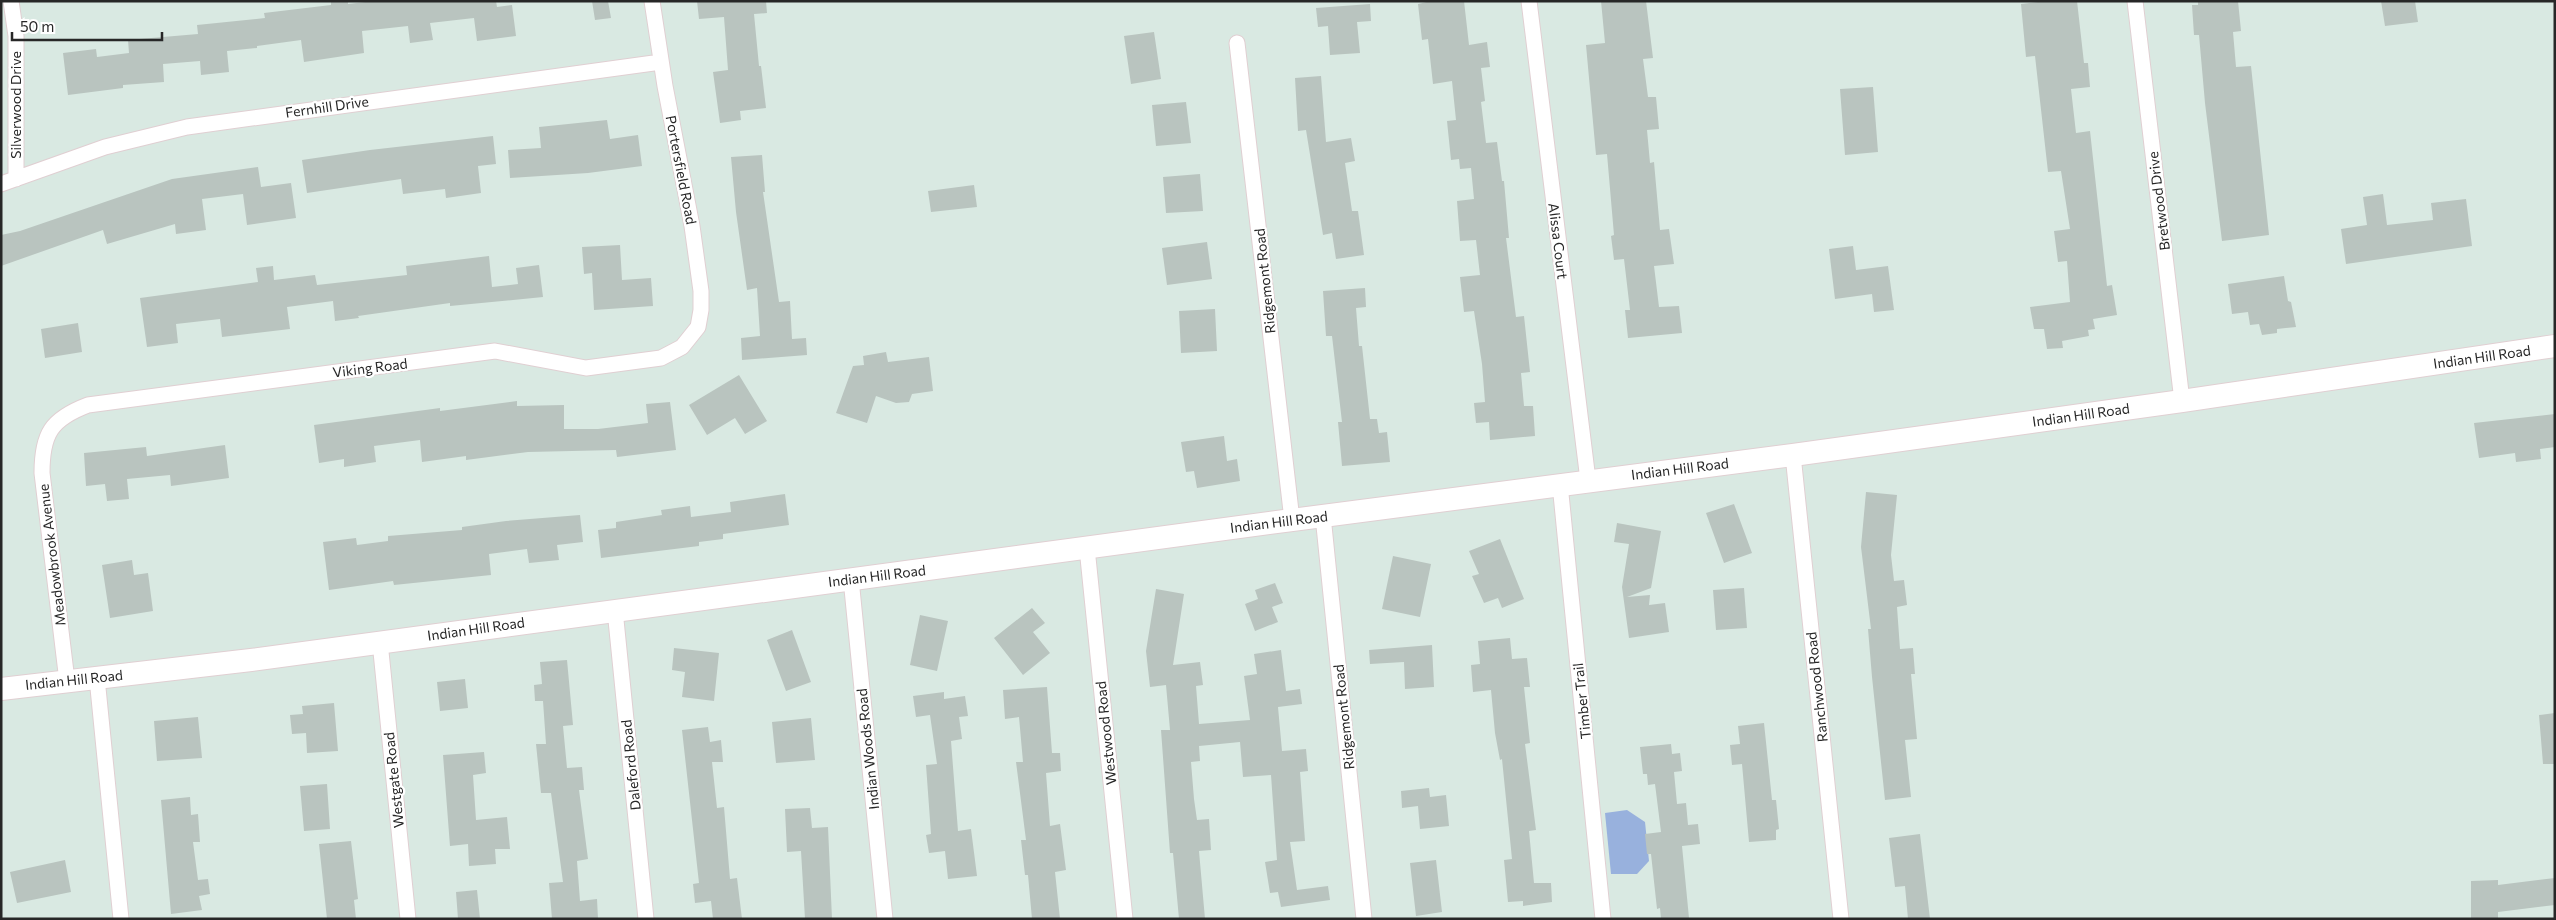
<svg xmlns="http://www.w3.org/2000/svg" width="2556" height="920" viewBox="0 0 2556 920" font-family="Commissioner,sans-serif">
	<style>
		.green { fill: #98b1dd }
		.building { fill: #b9c4bf }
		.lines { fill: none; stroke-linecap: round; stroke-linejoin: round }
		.street-casing { stroke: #e0cfd2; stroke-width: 17 }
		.secondary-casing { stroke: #e0cfd2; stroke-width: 24 }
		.street { stroke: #fff; stroke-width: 15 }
		.secondary { stroke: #fff; stroke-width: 22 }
		.labels { text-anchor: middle; stroke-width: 4.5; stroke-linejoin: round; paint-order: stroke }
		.street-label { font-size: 14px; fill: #272727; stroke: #fff }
	</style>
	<rect width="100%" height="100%" fill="#d9e9e2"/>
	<path class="green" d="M1627,810L1645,822L1649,861L1637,874H1611L1605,813Z"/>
	<path class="building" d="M331,1H348V4L374,1H496L497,7L512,5L516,36L477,41L474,18L430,23L433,40L410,43L408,26L362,31L364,53L304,62L301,40L257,46V48L227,51L229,72L201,75L200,61L163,64L164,82L123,85V88L68,95L63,53L96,49L97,57L129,53L128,40L198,34L197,25L265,18L264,13L331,5Z
		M592,1H608L611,18L595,20Z
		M697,1H766L767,13L754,14L759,66H761L766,108L740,111L741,120L720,123L713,72L728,70L724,17L699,19Z
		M1431,1H1464L1469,45L1487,42L1490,67L1481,68L1485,101L1481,102L1486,143L1497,142L1502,181H1504L1509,238H1506L1516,317L1524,316L1530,372L1521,373L1524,406H1533L1535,436L1490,440L1489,422L1476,423L1474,403L1485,402L1482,364L1474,311L1464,312L1460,277L1480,275L1476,240L1460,241L1457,201L1474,199L1471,168L1460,169L1459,159L1451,160L1447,121L1456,120L1452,81L1433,84L1428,39L1422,40L1418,4Z
		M1601,1H1646L1653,58L1643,59L1648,97H1656L1659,129L1647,130L1650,163L1654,162L1660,230L1669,229L1674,264L1654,266L1659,307L1679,306L1682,333L1628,338L1625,310H1630L1624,259L1614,260L1611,236L1614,235L1607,154L1596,155L1586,45L1605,43Z
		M2046,1H2077L2084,63H2088L2090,87L2071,89L2076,133L2090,131L2107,286L2112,285L2117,315L2093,319L2095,329L2088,330L2089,336L2062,341L2063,348L2047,349L2044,329H2034L2030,307L2070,302L2067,261L2058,262L2054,231L2070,229L2061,171L2048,172L2035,56L2026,57L2021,4Z
		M2198,1H2238L2241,31L2233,32L2236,67L2251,66L2269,235L2222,241L2205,103L2199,35H2194L2192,5H2198Z
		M2381,1H2415L2418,22L2385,26Z
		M1370,4L1371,21L1357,22L1360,53L1330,55L1328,26L1318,27L1316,8Z
		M1154,32L1161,79L1131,84L1124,36Z
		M1321,76L1326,142L1351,138L1355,161L1345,163L1352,211H1358L1364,255L1336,259L1332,233L1323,235L1306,130L1298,131L1295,78Z
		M1873,87L1878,152L1845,155L1840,89Z
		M1186,102L1191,143L1156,146L1152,105Z
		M607,120L610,139L638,135L642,166L588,173L510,178L508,150L541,148L539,127Z
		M493,136L496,164L478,166L481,193L446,198L445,189L403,194L401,179L307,193L302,160L370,150Z
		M762,155L765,192H763L779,302L790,301L792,339L806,338L807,355L742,360L741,338L760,336L757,288L747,290L736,212L731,157Z
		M258,167L261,187L291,183L296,218L247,225L243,194L202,199L206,230L176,234L175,224L107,244L103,230L1,266V235L20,231L172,179Z
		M1200,174L1203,211L1166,213L1163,177Z
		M974,185L977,207L931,212L928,191Z
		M2383,194L2387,225L2433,220L2431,203L2466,199L2472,246L2346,264L2341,229L2367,225L2363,197Z
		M1207,242L1212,279L1167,285L1162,248Z
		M620,245L622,280L651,278L653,306L594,310L592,273L584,274L582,247Z
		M1853,246L1856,270L1888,266L1894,310L1874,312L1872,294L1835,299L1829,249Z
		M489,256L492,287L518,284L516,268L539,265L543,297L450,306V303L358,316L359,318L335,321L333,301L287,307L290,329L222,337L220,319L176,324L178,343L147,347L140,298L258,282L256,268L273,266L274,280L315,275L317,285L407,275L406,266Z
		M2284,276L2288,301L2291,302L2296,327L2277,329V333L2262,335L2259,324L2250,325L2248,312L2232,314L2228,284Z
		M1365,288L1366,307L1356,308L1359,346H1362L1370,419H1377L1379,433L1387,432L1390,462L1342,466L1338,422H1342L1332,336H1326L1323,291Z
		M1215,309L1217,351L1181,353L1179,311Z
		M78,323L82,352L45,358L41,329Z
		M886,352L888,362L929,357L933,391L912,394L909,402L896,403L876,396L867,423L836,413L853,366L864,365L863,356Z
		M739,375L767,421L745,434L735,418L707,435L689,405Z
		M517,401V406L564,405V429H598L648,423L646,404L670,402L676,450L617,457L616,450L528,452L466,460V456L422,462L420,440L374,446L376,462L344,467V459L319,463L314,425L440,408V411Z
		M2555,414V447L2540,449L2541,459L2516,462L2515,453L2479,458L2474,423Z
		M1224,436L1227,461L1237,459L1240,481L1197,488L1194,471L1186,472L1181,442Z
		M225,445L229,478L171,486L170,475L127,479L129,499L107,501L105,484L86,486L84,453L146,447L147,456Z
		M1866,492L1897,495L1891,555L1894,581L1904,580L1907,605L1897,607L1900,649L1913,648L1915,674H1911L1917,739L1905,740L1911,797L1885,800L1872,677L1868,629H1871L1861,547Z
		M785,494L789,525L723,534V539L699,542V546L601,558L598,530L616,528V522L662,515L661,510L690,506L691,517L731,512L730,502Z
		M1734,504L1752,553L1724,563L1706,513Z
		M580,515L583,542L557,545L559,560L529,563L527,549L489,554L491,575L394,585L393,581L329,590L323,542L356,538L357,545L388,541V536L462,530V527L506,521Z
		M1617,523L1661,531L1651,588L1627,597L1650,595L1649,605L1665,603L1669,632L1629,638L1622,587L1629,544L1614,542Z
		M1500,539L1524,599L1502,608L1498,598L1484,603L1472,576L1479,574L1469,551Z
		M1393,556L1431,564L1420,617L1382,609Z
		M132,560L134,575L148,573L153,611L110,618L102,565Z
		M1275,583L1283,603L1272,607L1278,622L1255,631L1245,604L1258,599L1255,590Z
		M1744,588L1747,628L1716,630L1713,590Z
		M1156,589L1184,594L1173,665L1200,662L1203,685L1196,686L1199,724L1250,720L1244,676L1257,674L1254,654L1281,650L1286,691L1300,689L1302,704L1278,707L1282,751L1306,749L1308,771L1300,772L1305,841L1290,842L1297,890L1328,886L1330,900L1281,907L1278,892L1270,893L1265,862L1277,860L1271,775L1243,777L1240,742L1199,746L1200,761L1191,762L1194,799L1197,820L1209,819L1211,850L1199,851L1205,919H1179L1173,853H1170L1161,730H1170L1166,685L1150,687L1146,651Z
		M1032,608L1045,623L1033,632L1050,653L1023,675L994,638Z
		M920,615L948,621L937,671L910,665Z
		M792,630L811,682L786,691L767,640Z
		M1510,638L1512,659L1527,658L1530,687H1524L1530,743L1525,744L1536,830L1529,831L1534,883H1551L1552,902L1523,906V901L1508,902L1504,860L1512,859L1502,759L1500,760L1495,733L1491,690L1473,692L1471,665L1480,664L1478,641Z
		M1432,645L1434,687L1405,689L1404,662L1370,664L1369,650Z
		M674,648L719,653L714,701L682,697L685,672L672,670Z
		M567,660L573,725L563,726L567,768L582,767L584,790H579L588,859L577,861L580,901L597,899L598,919H552L549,883L563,882L551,793H541L536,744H546L543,701H535L534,685L542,684L540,662Z
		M465,679L468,708L440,711L437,682Z
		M1047,687L1052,753H1060L1061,771L1046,773L1050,826L1060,824L1066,870L1055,872L1060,919H1032L1028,875H1025L1021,840H1026L1016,762H1023L1019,717L1005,719L1003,690Z
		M944,692V699L965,696L968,716L959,717L962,739L951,741L958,831L971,829L977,876L948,879L945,851L929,853L926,835L931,834L926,765L937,764L930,715L916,717L913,696Z
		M334,703L338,751L307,753L306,733L292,734L290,715L303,714L302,706Z
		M2555,713V764H2543L2539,715Z
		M198,717L202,758L157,761L154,721Z
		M811,718L815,760L776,763L772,722Z
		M1764,723L1772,800H1776L1779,829L1776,830V840L1749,842L1742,764L1732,765L1730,745L1740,744L1738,726Z
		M708,727L710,742L721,740L723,762H712L717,808L724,807L730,879L737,878L742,919H713L711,901L695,903L693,884L699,883L682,730Z
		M1671,744L1672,754L1680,753L1682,771L1674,772L1677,804L1686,803L1688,825L1698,824L1700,844L1682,846L1689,918L1680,919H1661L1660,908L1657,909L1651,854H1647L1645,834L1661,832L1655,784L1648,785L1647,774H1643L1640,747Z
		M484,752L486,773L473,775L476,820L507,817L510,849H495L496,864L469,866L468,844L450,846L443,755Z
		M327,784L330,829L304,831L300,786Z
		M1429,788L1430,797L1446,795L1449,826L1420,829L1418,806L1402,808L1401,791Z
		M190,797L191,815L198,814L200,842H193L198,880L208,879L210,894L199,896L202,910L171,914L161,800Z
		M810,808L812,828L828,827L832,919H805L801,851L787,852L785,809Z
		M1920,834L1930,919H1908L1905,886L1895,887L1889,838Z
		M351,841L358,899L354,900L356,919H327L319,844Z
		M65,860L71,892L17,903L10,872Z
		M1436,860L1442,912L1416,916L1410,863Z
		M2555,878V905L2498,912V919H2471V881L2498,880V885Z
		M477,890L480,919H458L456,892Z"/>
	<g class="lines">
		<g class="street-casing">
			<path id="street" d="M11,1L16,36V179
				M1529,1L1588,480
				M2135,1L2182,401
				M1237,43L1292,520
				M1,184L105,147L187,127L661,62
				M1793,455L1841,919
				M1560,484L1603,919
				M1323,516L1364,919
				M1087,548L1125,919
				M851,579L885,919
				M615,610L646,919
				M380,642L408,919
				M97,678L121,919
				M67,681L42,473C42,434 51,419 88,405L495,351L586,368L661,358L682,347L698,327L701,310V291L692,226L665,86L652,1"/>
		</g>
		<g class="secondary-casing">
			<path id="secondary" d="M1,689L251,660L1292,520L1793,455L2182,401L2555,346"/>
		</g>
		<use href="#street" class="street"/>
		<use href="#secondary" class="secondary"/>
	</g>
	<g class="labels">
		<g class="street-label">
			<text transform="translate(16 105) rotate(-90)" y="5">Silverwood Drive</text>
			<text transform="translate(327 107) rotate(-8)" y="5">Fernhill Drive</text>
			<text transform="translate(681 170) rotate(79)" y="5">Portersfield Road</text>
			<text transform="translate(2159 201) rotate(-97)" y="5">Bretwood Drive</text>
			<text transform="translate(1558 241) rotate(83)" y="5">Alissa Court</text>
			<text transform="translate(1265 281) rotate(-96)" y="5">Ridgemont Road</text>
			<text transform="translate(2482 357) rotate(-8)" y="5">Indian Hill Road</text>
			<text transform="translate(370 368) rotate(-7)" y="5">Viking Road</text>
			<text transform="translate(2081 415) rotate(-8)" y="5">Indian Hill Road</text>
			<text transform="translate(1680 469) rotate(-7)" y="5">Indian Hill Road</text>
			<text transform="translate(1279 522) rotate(-7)" y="5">Indian Hill Road</text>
			<text transform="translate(52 555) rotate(-97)" y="5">Meadowbrook Avenue</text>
			<text transform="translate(877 576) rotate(-7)" y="5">Indian Hill Road</text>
			<text transform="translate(476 629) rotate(-8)" y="5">Indian Hill Road</text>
			<text transform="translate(74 680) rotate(-6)" y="5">Indian Hill Road</text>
			<text transform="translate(1817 687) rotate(-96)" y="5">Ranchwood Road</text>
			<text transform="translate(1582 701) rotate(-96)" y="5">Timber Trail</text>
			<text transform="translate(1344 717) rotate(-96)" y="5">Ridgemont Road</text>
			<text transform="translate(1106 733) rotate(-96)" y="5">Westwood Road</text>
			<text transform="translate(868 749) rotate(-96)" y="5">Indian Woods Road</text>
			<text transform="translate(631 765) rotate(-96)" y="5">Daleford Road</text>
			<text transform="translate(394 780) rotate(-96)" y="5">Westgate Road</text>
		</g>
	</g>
	<rect width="2556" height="920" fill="none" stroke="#272727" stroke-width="5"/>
	<path d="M12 32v8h150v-8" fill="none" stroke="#272727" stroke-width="2.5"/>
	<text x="20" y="32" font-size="15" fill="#272727" stroke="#ffffff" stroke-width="4" paint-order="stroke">50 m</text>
</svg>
